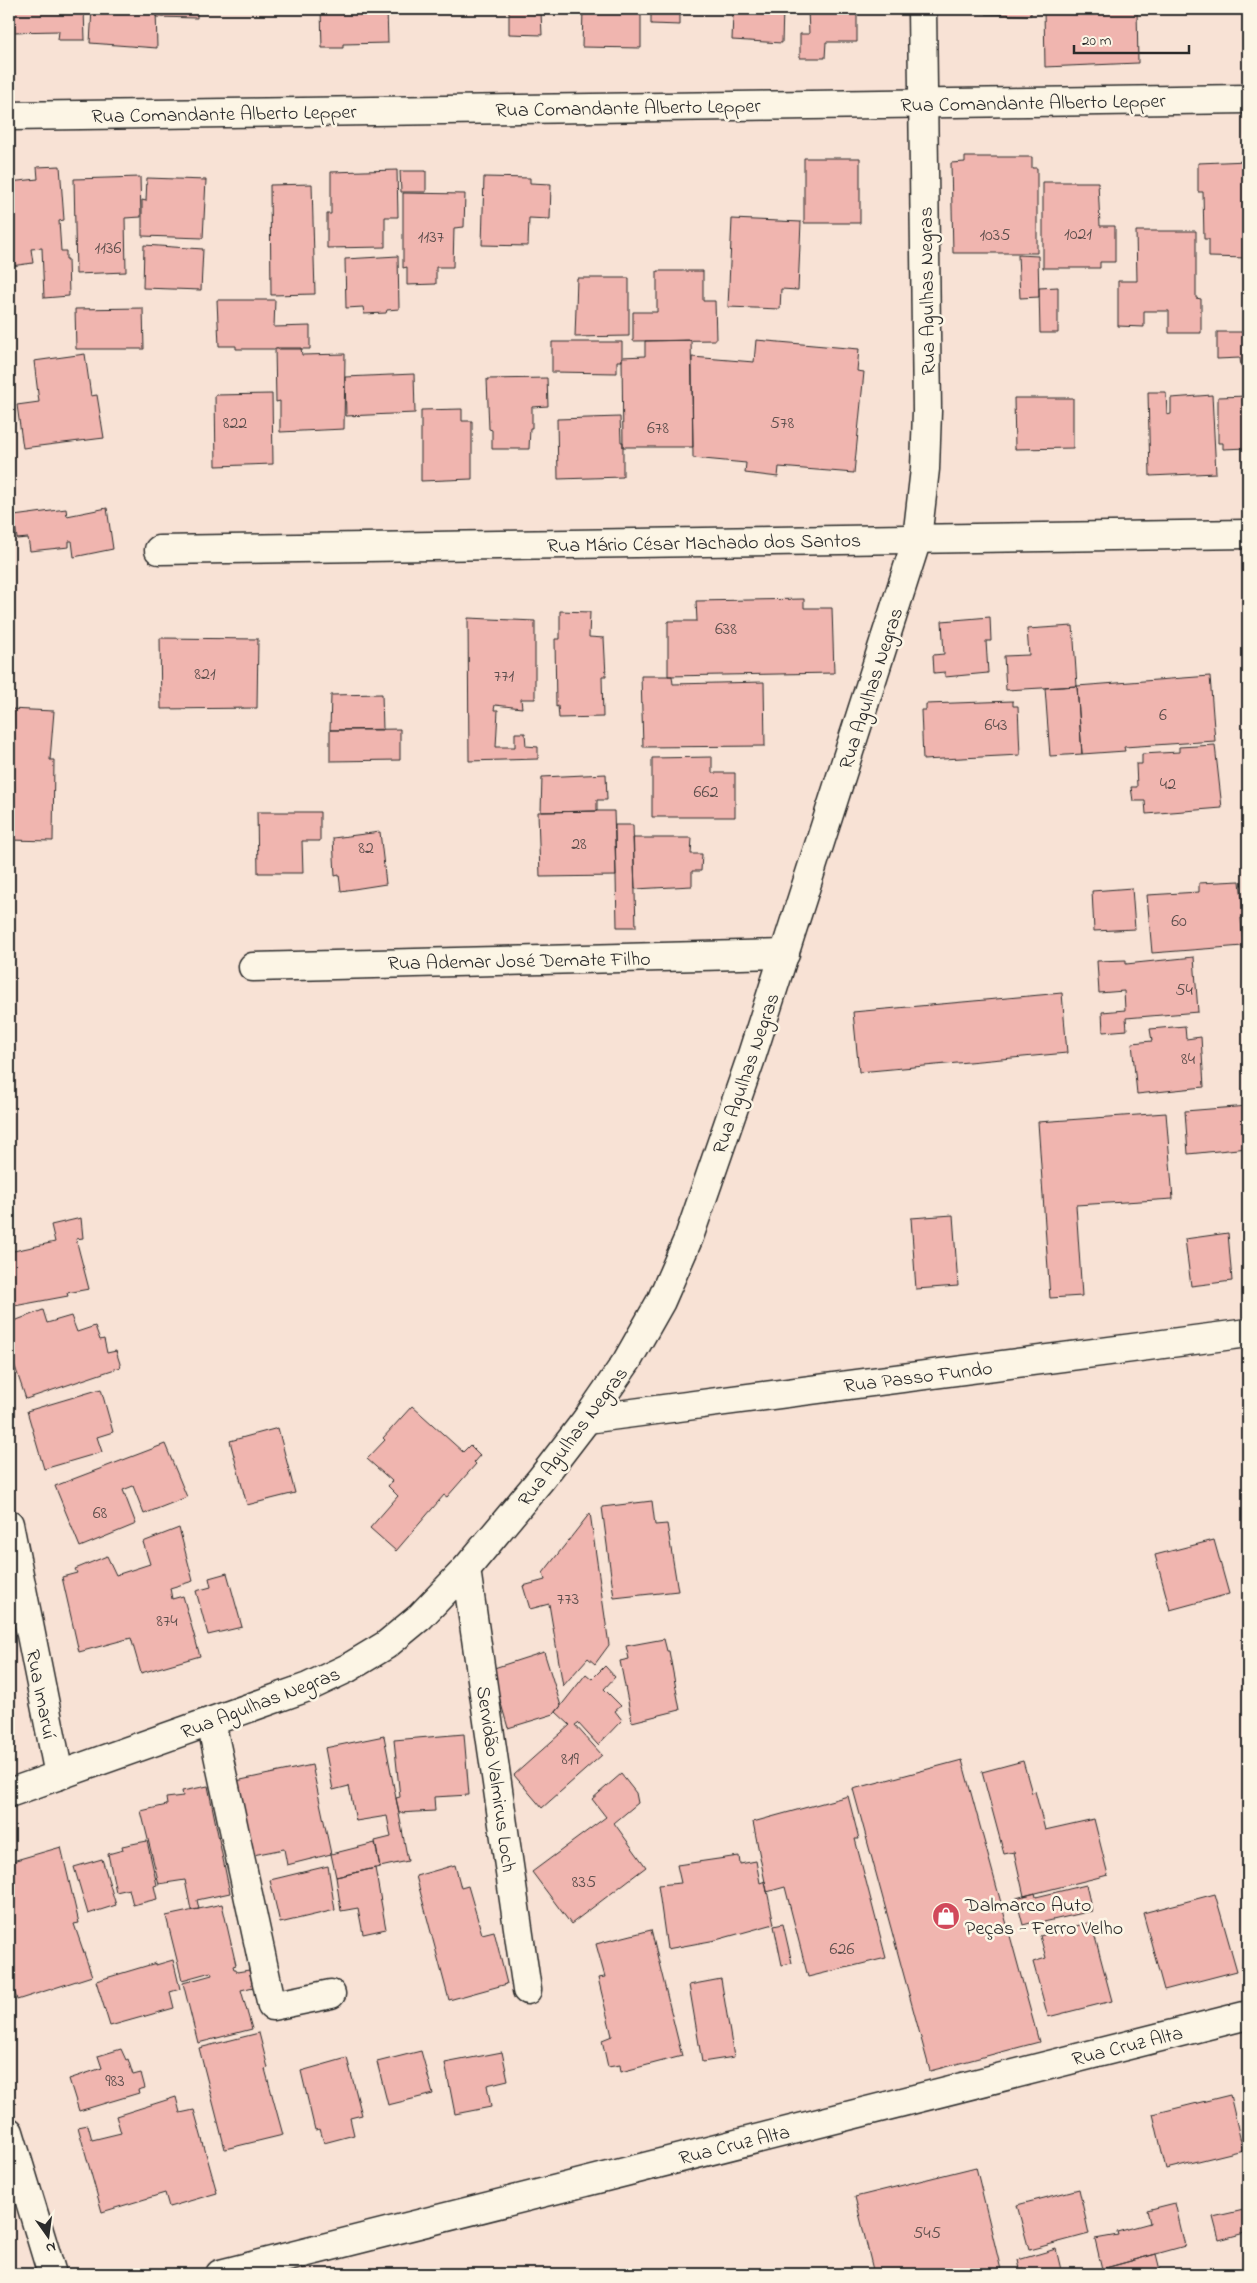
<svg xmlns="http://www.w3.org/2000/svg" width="1257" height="2283" viewBox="0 0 1257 2283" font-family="'Indie Flower',sans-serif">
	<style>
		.building { fill: #f0b5af; stroke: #2b2b2b }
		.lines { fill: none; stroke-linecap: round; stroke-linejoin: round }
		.street-casing { stroke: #2b2b2b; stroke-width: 31 }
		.secondary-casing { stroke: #2b2b2b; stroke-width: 31 }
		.street { stroke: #fcf5e5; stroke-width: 28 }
		.secondary { stroke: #fcf5e5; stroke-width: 28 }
		.labels { text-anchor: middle; stroke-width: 5; stroke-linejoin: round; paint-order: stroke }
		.number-label { font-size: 18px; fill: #5c4e4c }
		.street-label { font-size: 20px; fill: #2b2b2b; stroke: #fcf5e5 }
		.poi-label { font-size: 20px; fill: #2b2b2b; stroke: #fcf5e5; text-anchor: start }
	</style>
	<rect width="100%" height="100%" fill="#f8e2d5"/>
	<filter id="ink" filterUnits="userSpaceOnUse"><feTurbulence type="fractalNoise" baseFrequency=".02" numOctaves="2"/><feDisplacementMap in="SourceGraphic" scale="10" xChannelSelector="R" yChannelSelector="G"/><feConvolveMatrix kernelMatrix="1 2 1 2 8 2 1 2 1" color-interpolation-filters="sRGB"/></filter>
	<g filter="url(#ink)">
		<path class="building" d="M14,9H84L85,40H58L59,31L11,32V14H14Z
			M92,9H156L157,48L90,43Z
			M156,9H197V18L156,17Z
			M321,9H387L388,43L343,44V48H322Z
			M509,9H554V13L541,12L542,35L509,34Z
			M583,9H641V48L582,47Z
			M651,9H680V25L651,24Z
			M720,9H783L782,43L732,40L733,13H720Z
			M808,9H857V42H826L825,58H800V34H809Z
			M987,9H1031V15L986,14Z
			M1044,9H1137L1138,63L1045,67Z
			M965,157H1032V168H1037V253H953L951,163L965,162Z
			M804,158H860V223H804Z
			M1248,161V258L1209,257V239H1204L1203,192H1198V163Z
			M60,166L64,220L59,221L61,251H66V259H68L69,296L44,298L42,248L31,249L33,263L11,266L9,241V182L38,179L37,167Z
			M397,170L398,217H385V247L327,248V214H331V172Z
			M400,171H426V192H401Z
			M140,177L141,217L125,218L126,272L76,274L74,179Z
			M484,177L530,178V183L551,184L550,219L529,218L528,246L482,245Z
			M147,178L206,180L203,238L142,236V200L146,201Z
			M1043,182H1098L1100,226H1115V262H1100V268H1043Z
			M312,184L315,294L271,295L270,185Z
			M403,193L465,194L464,227L454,228L453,267H436V284L407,285V267L403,268Z
			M732,219L801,222L798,290L781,289L780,309L728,307Z
			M1136,231H1196V298L1201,299V333H1169V311H1144V327L1118,326V281H1137Z
			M144,245L203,249L201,290L143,288Z
			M1018,255L1038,256L1039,297L1020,298Z
			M398,256L399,309L387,310L386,313L364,314L363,307L346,308L345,259Z
			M657,271H703V301H715L716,340L633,341V312H657Z
			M577,278H629V336L575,337Z
			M1058,287V333H1040L1039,288Z
			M217,300H275L274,327L310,326V349H236V346H219Z
			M143,308L144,349H76L75,309Z
			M1217,332H1248V366H1241L1240,358L1217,359Z
			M691,340L693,447H623L622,357L645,356V341Z
			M756,340L859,349L857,371L864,372L854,473L779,467L778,477L745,473L746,463L693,458L692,357L754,362Z
			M552,342H622V361H617V373L552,372Z
			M275,348H301L302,355L345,354L344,429L280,432V401L276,402Z
			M85,354L91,396L97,395L104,438L23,448L17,405L39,402L34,361Z
			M414,374L415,413L346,416L345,377Z
			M547,378L548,406L532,407V428H530L529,449H492V430L489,429L487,379Z
			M1148,392H1166L1167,415L1171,414V398L1212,395L1216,473L1150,476Z
			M272,394L273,464L216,466L215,395Z
			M1248,396V448L1223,449V443H1218V397Z
			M1014,398H1073V448L1015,449Z
			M462,409V421H472V479L421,481V410Z
			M620,417L621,442H623V477L558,479L557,419Z
			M107,508L113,549L74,557L72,541H69V547L30,551L28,538L17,539L14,516L66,509L67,516Z
			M804,599V608H832L834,673L668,676V621H697L696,601Z
			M560,611L590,612L589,637L604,638L606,676H602L603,717L559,718L558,706L556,707L555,639H560Z
			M990,617L991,641H986L988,673L945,677V672L934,673L933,655L944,654L942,621Z
			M468,618L535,621V699H521L522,708L495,705L494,710H498L496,747H515V733H525L526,746L538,747V759L469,761Z
			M1073,626L1077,686L1006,690L1004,656L1029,655L1027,629Z
			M160,638L258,639L257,708L161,709Z
			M641,676H672L673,684L764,682L765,746L643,747Z
			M1210,676L1215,741L1124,747L1125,751L1082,754L1077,686Z
			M1077,686L1082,754L1050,756L1045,688Z
			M382,694L383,730H330L331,695Z
			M1013,701V706H1018L1020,755L923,760L921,710H926V704Z
			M9,709L54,711L50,760H54L53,841L9,840V760H11L12,750H9Z
			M400,729V760L330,761V730Z
			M1215,745L1222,808L1146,814L1145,801H1133L1131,787H1137L1136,764H1142V754L1179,752V747Z
			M712,757V773H735V817H652V758Z
			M606,774L607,800H597V811L541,812L542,777Z
			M597,811H614L616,876L540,877L538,812Z
			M257,812H320V841H302L303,873H258Z
			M615,825H633L636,927H617Z
			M380,832L386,884L341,891L339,875L335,876L333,838Z
			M633,838H692L691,854H702L701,871H692V886L635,889Z
			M1240,881L1244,918H1241L1243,946L1152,953L1147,895L1199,892V883Z
			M1132,888L1135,929L1094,931L1092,891Z
			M1194,957L1198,1012L1126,1018L1127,1030L1103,1032L1102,1012L1125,1010L1124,991L1099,993L1097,961L1126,960V964Z
			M1062,993L1067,1053L859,1072L853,1012Z
			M1185,1026L1186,1039L1201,1037L1204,1087L1137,1094L1132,1043L1152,1041L1150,1029Z
			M1248,1106V1148L1188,1154L1185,1111Z
			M1166,1113L1173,1199L1076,1205L1082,1296L1050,1298L1038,1122Z
			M953,1215L958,1286L916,1289L911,1218Z
			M81,1218L83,1238L76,1239L89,1289L67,1293L68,1296L9,1307V1252L55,1242L51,1225Z
			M1228,1233L1232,1281L1191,1286L1185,1239Z
			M43,1310L47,1323L71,1316L77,1332L95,1326L100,1340L104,1339L107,1353L116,1351L121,1367L26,1399L9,1349V1323Z
			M101,1389L113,1432L97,1437L102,1452L44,1469L27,1411Z
			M412,1406L463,1452L470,1445L480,1455L474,1462L476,1464L447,1497L444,1495L396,1551L370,1528L398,1496L388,1486L392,1481L367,1459L385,1440L383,1438Z
			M278,1428L295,1493L247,1505L230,1441Z
			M165,1444L187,1497L144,1514L133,1486L123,1490L136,1524L80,1547L55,1486Z
			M652,1501L655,1525L667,1524L678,1591L614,1598L602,1507Z
			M590,1513L609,1645L595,1664L588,1658L563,1686L549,1604L530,1609L523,1586L545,1580L543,1573Z
			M179,1528L193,1581L170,1588L172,1599L183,1596L200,1656L141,1673L131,1638L79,1652L62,1577L77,1573L75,1569L107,1556L116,1575L150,1564L143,1542Z
			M1214,1540L1229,1594L1170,1610L1155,1555Z
			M227,1573L242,1627L208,1635L196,1591L211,1587L209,1578Z
			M664,1639L667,1651H669L680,1710L632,1722L620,1661L629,1659L626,1646Z
			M544,1652L561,1706L554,1714L508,1728L491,1669Z
			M605,1666L615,1677L604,1689L621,1706L615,1711L622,1720L598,1745L578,1723L575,1725L602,1755L542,1808L514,1775L570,1725L556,1712L586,1674L592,1679Z
			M464,1734L469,1795L434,1797L435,1811L399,1813L396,1798L400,1797L394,1740Z
			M384,1736L408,1861L380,1867L375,1841L391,1837L387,1816L356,1821L349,1786L333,1790L325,1748Z
			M962,1760L1039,2042L930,2071L853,1789Z
			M1023,1761L1032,1793L1035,1791L1045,1830L1094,1819L1108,1875L1024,1896L1014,1852L1004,1854L982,1772Z
			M312,1765L331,1854L287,1865L284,1849L253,1855L236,1781Z
			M621,1774L636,1793L638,1803L614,1823L646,1867L571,1924L532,1872L606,1817L592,1799Z
			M208,1786L230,1893L197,1900L199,1909L191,1910L185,1880L159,1884L141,1811L167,1805L166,1798L183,1796L182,1791Z
			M848,1796L859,1839H855L886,1958L808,1977L785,1887L767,1892L753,1822Z
			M147,1841L157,1885L154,1886L157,1899L133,1905L129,1889L116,1892L108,1854L123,1850L122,1846Z
			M375,1843L380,1867L336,1877L331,1854Z
			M61,1847L79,1923L74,1924L92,1976L17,2000L9,1973V1862Z
			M739,1856L740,1864L756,1861L760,1883L765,1881L774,1924L716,1940L667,1949L658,1885L681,1883L677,1865Z
			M102,1859L116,1905L88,1914L74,1867Z
			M455,1865L461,1888L468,1886L482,1934L494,1931L507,1984L449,2000L416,1876Z
			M328,1866L335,1910L280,1923L270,1880Z
			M375,1868L386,1929L363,1934L358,1908L341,1911L336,1877Z
			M1086,1885L1092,1911L1035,1924L1034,1922L1023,1925L1016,1898L1035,1893L1036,1897Z
			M1215,1894L1237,1971L1164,1990L1143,1913Z
			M222,1904L236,1965L233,1966L234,1969H236L237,1972L249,1970L253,1987L241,1990L252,2029L198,2043L183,1983L212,1975L211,1972L182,1980L166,1916Z
			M1091,1922L1112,2001L1048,2017L1033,1962L1046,1958L1040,1936Z
			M783,1924L792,1963L782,1965L774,1926Z
			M651,1930L682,2056L621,2072L620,2065L608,2067L602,2040L612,2036L598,1978L605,1977L596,1944Z
			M173,1960L180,1989L170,1992L174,2008L110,2026L96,1981L156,1963V1965Z
			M721,1979L734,2057L702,2062L689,1985Z
			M259,2033L268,2068L265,2069L283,2135L225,2149L199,2048Z
			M121,2049L126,2060L128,2059L133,2075L141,2073L145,2088L138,2090L139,2093L79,2111L69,2079L102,2068L98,2056Z
			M421,2051L433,2094L388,2105L377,2062Z
			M502,2052L508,2080L487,2085L491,2107L455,2114L445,2063Z
			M347,2058L362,2115L350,2118L354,2135L324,2143L320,2129L315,2130L301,2071Z
			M1248,2088V2120L1242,2089Z
			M1230,2095L1243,2150L1166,2169L1153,2114Z
			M176,2097L180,2113L194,2110L217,2193L169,2207L165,2193L102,2212L78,2127L88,2125L92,2140L121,2133L116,2116Z
			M976,2167L1002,2274H874L855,2197Z
			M1079,2189L1089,2234L1029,2250L1017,2205Z
			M1175,2203L1185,2246L1102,2269L1095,2239L1118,2235L1117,2232L1150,2223L1147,2210Z
			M1248,2209V2232L1219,2240L1213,2217Z
			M1056,2249L1062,2274H1025L1024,2268L1020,2269L1018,2260Z
			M1156,2254L1161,2274H1103L1102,2269Z"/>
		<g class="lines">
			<g class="street-casing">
				<path id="street" d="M9,116L1248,99
					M159,550L1248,534
					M253,967L785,954
					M587,1419L1248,1333
					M9,1524L59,1775
					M466,1569L527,1990
					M211,1722L272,2006L331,1994
					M220,2274L1248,2015"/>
			</g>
			<g class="secondary-casing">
				<path id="secondary" d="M9,1793L308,1687L348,1668L386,1645L420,1617L466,1569L541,1479L587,1419L627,1361L661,1301L689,1237L750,1061L917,539L925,469L927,411L922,9
					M9,2132L52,2274"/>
			</g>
			<use href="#street" class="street"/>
			<use href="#secondary" class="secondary"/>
		</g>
	</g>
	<defs>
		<g id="shop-disc" transform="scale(1.4375)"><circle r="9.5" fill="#d1495b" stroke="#fcf5e5"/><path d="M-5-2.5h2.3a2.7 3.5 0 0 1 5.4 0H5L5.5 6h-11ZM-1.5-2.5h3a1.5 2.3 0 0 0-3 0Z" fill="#fff"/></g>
	</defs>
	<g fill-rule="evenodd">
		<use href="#shop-disc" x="946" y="1916"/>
	</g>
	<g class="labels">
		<g class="number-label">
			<text x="1078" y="239">1021</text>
			<text x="995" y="240">1035</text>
			<text x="431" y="242">1137</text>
			<text x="108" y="253">1136</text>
			<text x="235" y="428">822</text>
			<text x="782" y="428">578</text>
			<text x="658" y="433">678</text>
			<text x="726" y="634">638</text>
			<text x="205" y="679">821</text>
			<text x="504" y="681">771</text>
			<text x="1163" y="720">6</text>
			<text x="996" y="730">643</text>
			<text x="1168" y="789">42</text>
			<text x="706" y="797">662</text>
			<text x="579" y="849">28</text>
			<text x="366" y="853">82</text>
			<text x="1179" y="926">60</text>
			<text x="1184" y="995">54</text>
			<text x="1188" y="1064">84</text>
			<text x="100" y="1518">68</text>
			<text x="568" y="1604">773</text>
			<text x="167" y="1626">874</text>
			<text x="570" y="1764">819</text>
			<text x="584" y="1887">835</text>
			<text x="842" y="1954">626</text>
			<text x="115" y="2086">983</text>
			<text x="927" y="2238">545</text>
		</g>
		<g class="street-label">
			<text transform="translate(1033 102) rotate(-1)" y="7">Rua Comandante Alberto Lepper</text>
			<text transform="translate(628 107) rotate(-1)" y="7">Rua Comandante Alberto Lepper</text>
			<text transform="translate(224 113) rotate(-1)" y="7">Rua Comandante Alberto Lepper</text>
			<text transform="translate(926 291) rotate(-91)" y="7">Rua Agulhas Negras</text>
			<text transform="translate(704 542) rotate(-1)" y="7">Rua Mário César Machado dos Santos</text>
			<text transform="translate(870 688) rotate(-72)" y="7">Rua Agulhas Negras</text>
			<text transform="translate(519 960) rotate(-1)" y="7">Rua Ademar José Demate Filho</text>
			<text transform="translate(745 1073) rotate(-71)" y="7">Rua Agulhas Negras</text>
			<text transform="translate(918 1376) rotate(-7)" y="7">Rua Passo Fundo</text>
			<text transform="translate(572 1436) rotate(-53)" y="7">Rua Agulhas Negras</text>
			<text transform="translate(42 1694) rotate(79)" y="7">Rua Imaruí</text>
			<text transform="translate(260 1702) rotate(-21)" y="7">Rua Agulhas Negras</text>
			<text transform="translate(497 1779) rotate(82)" y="7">Servidão Valmirus Loch</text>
			<text transform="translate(1127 2045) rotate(-14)" y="7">Rua Cruz Alta</text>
			<text transform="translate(734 2144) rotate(-14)" y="7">Rua Cruz Alta</text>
		</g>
		<g class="poi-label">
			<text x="965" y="1911">Dalmarco Auto<tspan x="965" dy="23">Peças - Ferro Velho</tspan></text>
		</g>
	</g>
	<rect width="1257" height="2283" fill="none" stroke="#fcf5e5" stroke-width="30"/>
	<rect x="15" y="15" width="1227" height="2253" fill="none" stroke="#2b2b2b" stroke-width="2" filter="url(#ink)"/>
	<g transform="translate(48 2236) rotate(166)" stroke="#fcf5e5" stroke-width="4" paint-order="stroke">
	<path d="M0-4L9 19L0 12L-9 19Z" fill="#2b2b2b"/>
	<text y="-8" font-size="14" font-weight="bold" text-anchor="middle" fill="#2b2b2b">N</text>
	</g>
	<path d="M1074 45v8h115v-8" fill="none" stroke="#2b2b2b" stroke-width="2.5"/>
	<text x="1082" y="45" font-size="15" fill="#2b2b2b" stroke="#fcf5e5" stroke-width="4" paint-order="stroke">20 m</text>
</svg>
